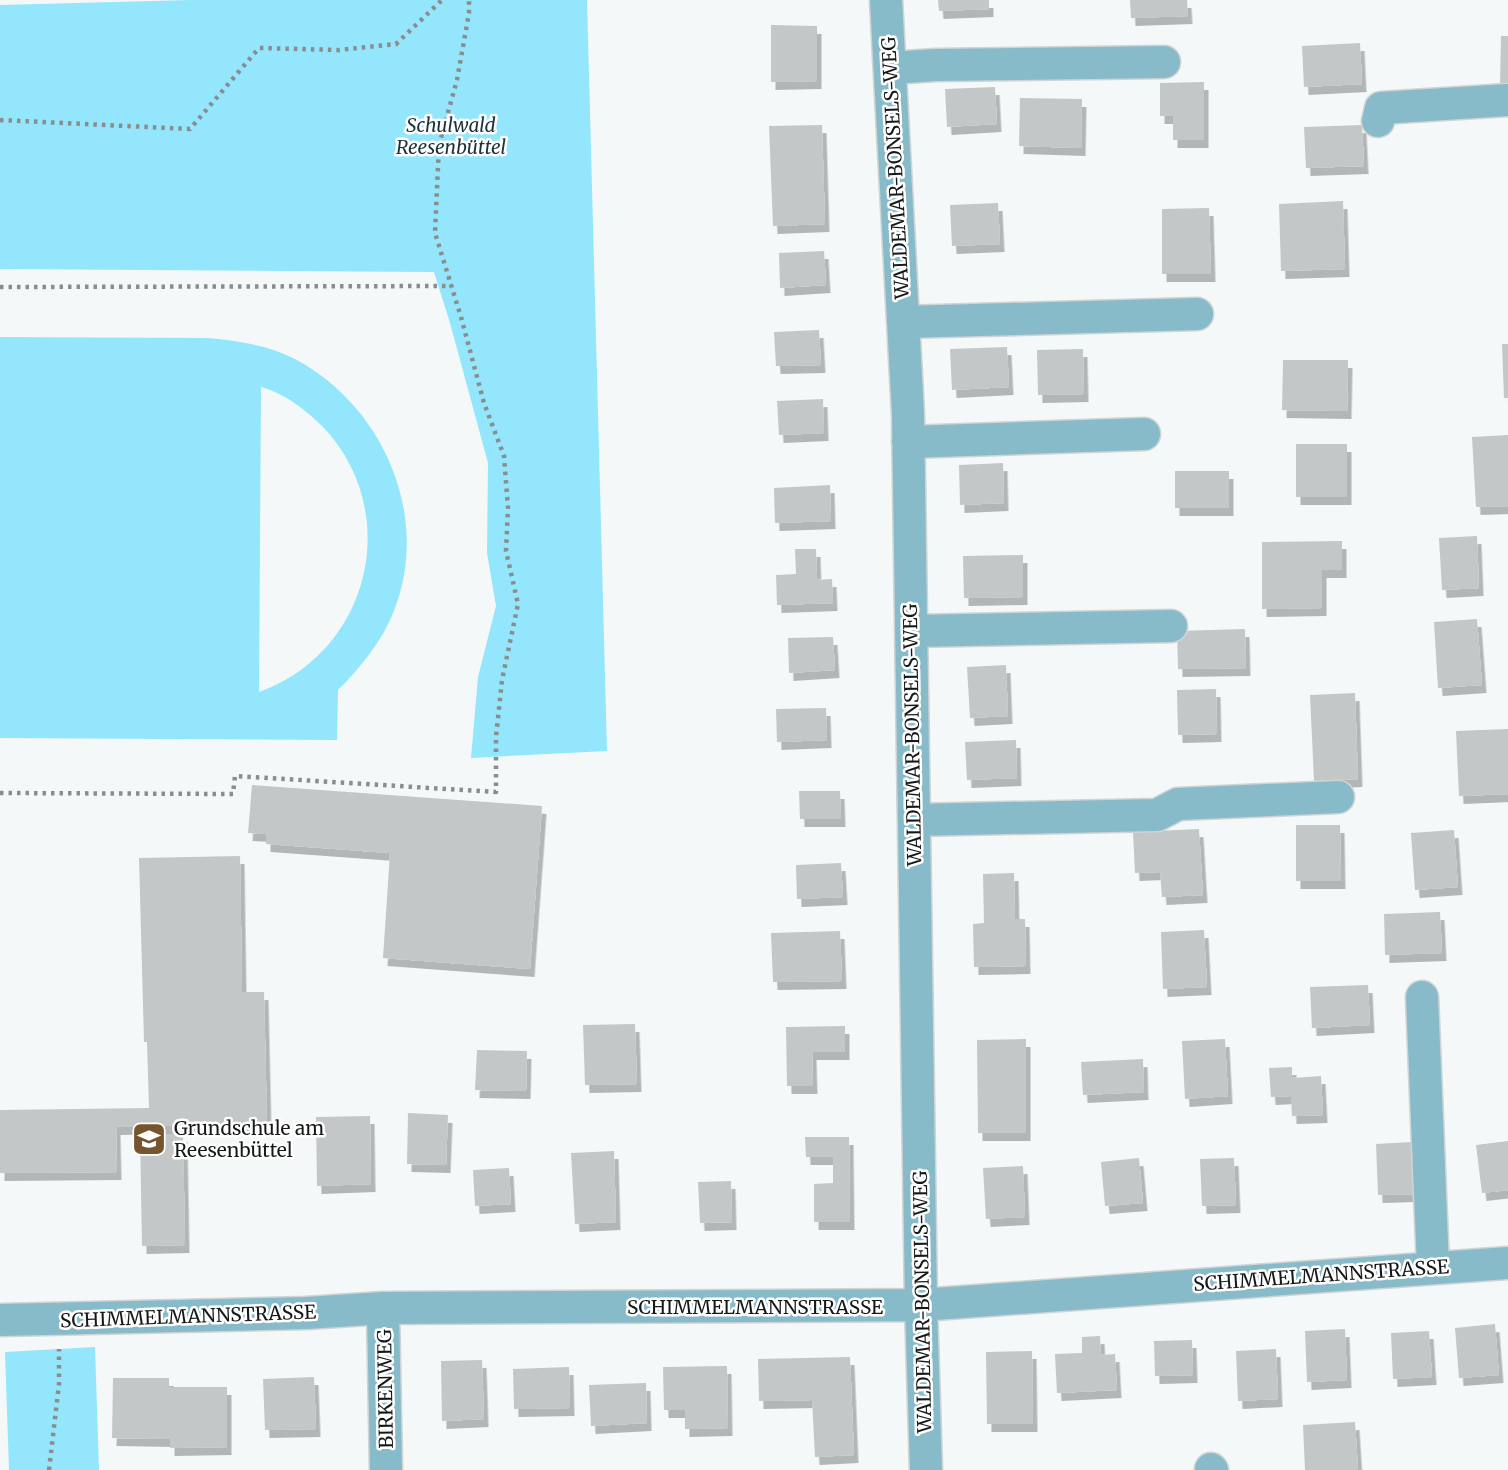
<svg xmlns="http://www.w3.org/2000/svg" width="1508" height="1470" viewBox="0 0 1508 1470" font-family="Merriweather,serif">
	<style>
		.green { fill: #94e6fd; fill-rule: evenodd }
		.building { fill: #c3c7c8; filter: url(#shadow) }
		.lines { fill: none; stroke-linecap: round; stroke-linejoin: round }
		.minor-casing { stroke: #d0d4d5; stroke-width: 35 }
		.path { stroke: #8a8d8d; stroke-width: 4.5; stroke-dasharray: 3.5 5; stroke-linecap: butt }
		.minor { stroke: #88bbc9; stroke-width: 32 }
		.labels { text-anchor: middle; stroke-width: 5; stroke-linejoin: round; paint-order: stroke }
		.park-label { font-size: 19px; font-style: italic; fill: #1b3238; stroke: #fff }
		.street-label { font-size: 19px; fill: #161818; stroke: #fff }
		.poi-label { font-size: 19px; fill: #161818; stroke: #fff; text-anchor: start }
	</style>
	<defs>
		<filter id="shadow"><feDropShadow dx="4.5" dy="8" stdDeviation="0" flood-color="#0004"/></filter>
	</defs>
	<rect width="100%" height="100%" fill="#f4f8f9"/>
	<path class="green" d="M191,0H587L607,751L471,758L478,677L496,606L487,553L488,463L450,323L434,272L0,269V5Z
		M0,337L208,338C238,341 268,345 295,359C391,410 438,534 384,632C371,654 356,672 338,690L337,740L0,738ZM261,387C284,393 306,410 323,427C404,512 370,653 259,692Z
		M95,1347L99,1470H9L5,1352Z"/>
	<path class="building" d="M938,0H989V9L939,11Z
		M1130,0H1187L1188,16L1131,18Z
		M771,25L817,26V81L771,82Z
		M1501,36H1508V85H1500Z
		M1360,43L1362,84L1304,87L1302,46Z
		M1204,82V140H1173V116H1160V83Z
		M995,87L997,124L947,127L945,89Z
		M1020,98L1082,99L1081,148L1019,146Z
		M822,125L825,224L773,226L769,126Z
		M1362,125L1364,166L1306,168L1304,127Z
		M1343,201L1345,269L1281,271L1279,204Z
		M998,203L1000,244L952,246L950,205Z
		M1209,208L1211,274H1162V209Z
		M824,251L826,285L780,288L779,253Z
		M819,330L821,365L776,366L774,332Z
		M1502,344H1508V398H1504Z
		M1007,347L1009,387L952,390L950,349Z
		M1083,349L1084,394L1038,395L1037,350Z
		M1283,360H1348L1347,411L1282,410Z
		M823,399L824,433L779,435L777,401Z
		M1508,435V506L1476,507L1472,437Z
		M1296,444H1347V497H1296Z
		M1003,463L1004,503L960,505L959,465Z
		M1175,471H1229V508H1175Z
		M830,485L831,521L775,523L774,488Z
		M1477,536L1479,588L1442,590L1439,538Z
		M1342,541V570H1322V608L1262,609V542Z
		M795,549H816L817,580L832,579L833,603L777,605L776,575L796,574Z
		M1023,555V597L964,598L963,556Z
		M1477,619L1482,685L1438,688L1434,622Z
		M1245,629L1246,668L1178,669L1177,631Z
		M833,637L835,670L789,673L788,638Z
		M1006,665L1008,716L970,718L967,667Z
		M1216,689L1217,734L1178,735L1177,690Z
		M1355,693L1358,779L1314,781L1310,695Z
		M826,708L827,740L777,742L776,709Z
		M1508,729V794L1459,796L1456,731Z
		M1016,740L1017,778L967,780L965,742Z
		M252,785L542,806L530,969L383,958L390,853L266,844V834L248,833Z
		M799,791H840L841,819H800Z
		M1296,825H1340L1341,881H1296Z
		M1199,829L1203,895L1162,897L1160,872L1135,873L1133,832Z
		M1454,830L1458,887L1415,890L1411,833Z
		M240,856L242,992H264L267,1124L116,1127L117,1172L0,1173V1110L149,1108L147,1042H144L139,858Z
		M841,863L843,897L797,899L796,865Z
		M1014,873L1015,919H1025L1026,966L974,967L973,924L984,923L983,874Z
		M1440,912L1442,953L1385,955L1384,914Z
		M1204,930L1207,987L1163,989L1161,932Z
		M840,931L842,981L773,982L771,933Z
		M1368,985L1370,1025L1312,1028L1310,987Z
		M635,1024L637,1084L585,1085L583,1025Z
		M845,1026V1052H812L813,1086H787L786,1027Z
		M1026,1039V1133H978L977,1040Z
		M1225,1039L1228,1096L1185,1099L1182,1041Z
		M477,1050L527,1051L526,1091L475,1090Z
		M1143,1059L1144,1092L1083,1095L1081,1062Z
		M1292,1067V1078L1321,1076L1323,1115L1292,1116L1291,1096L1271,1097L1269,1068Z
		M408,1113L448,1115L446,1165L407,1164Z
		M370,1116L371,1184L317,1186L316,1117Z
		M140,1134H183L185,1245L142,1246Z
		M805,1137H849L850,1222H814V1184L833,1183V1157H806Z
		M1508,1141V1190L1482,1193L1476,1145Z
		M1411,1142L1413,1194L1378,1195L1376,1144Z
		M614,1151L616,1222L575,1224L571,1153Z
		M1139,1158L1143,1203L1105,1206L1101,1162Z
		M1234,1158L1236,1205L1202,1206L1200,1159Z
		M1023,1166L1025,1217L986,1219L983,1168Z
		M509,1168L511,1204L475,1206L473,1170Z
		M731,1181L732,1222L700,1223L698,1182Z
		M1495,1324L1499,1375L1459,1378L1455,1328Z
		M1345,1329L1347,1380L1307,1382L1305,1331Z
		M1429,1331L1432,1377L1393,1379L1391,1333Z
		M1100,1336L1101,1355L1115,1354L1117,1390L1057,1393L1055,1354L1082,1353V1337Z
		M1192,1340L1193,1375L1155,1376L1154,1341Z
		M1276,1349L1278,1399L1238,1401L1236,1351Z
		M1032,1351L1033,1424H987L986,1352Z
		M850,1357L854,1455L815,1457L812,1400L759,1401L758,1359Z
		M482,1360L484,1419L442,1421L441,1361Z
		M727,1366L728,1428L685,1429V1410H664L663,1367Z
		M569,1367L570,1408L514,1409L513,1369Z
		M314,1377L316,1429L265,1430L263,1379Z
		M113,1378H169V1387H227V1447L170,1448V1439L112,1438Z
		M646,1383L647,1423L591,1426L589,1385Z
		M1355,1422L1358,1470H1305L1303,1425Z"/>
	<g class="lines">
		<g class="minor-casing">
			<path id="minor" d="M886,0L908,414L921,1305L926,1470
				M890,68L936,65L1164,62
				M1378,121L1381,108L1508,100
				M903,322L1197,314
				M908,442L1144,434
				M911,631L1171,626
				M914,820L1157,815L1178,804L1338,797
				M1422,997L1433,1267
				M383,1308L386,1470
				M0,1320L306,1313L383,1308L921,1305L1508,1263
				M1211,1469L1212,1470"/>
		</g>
		<path class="path" d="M0,120L190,129L259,48L339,50L396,44L442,0
			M0,287L452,286
			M0,793L233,794L235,776L496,792V737L502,680L518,604L506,551L508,508L504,456L484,403L461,317L435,233L439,145L457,80L469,13V0
			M49,1470L59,1384V1349"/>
		<use href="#minor" class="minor"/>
	</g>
	<defs>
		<g id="school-square" transform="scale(1.75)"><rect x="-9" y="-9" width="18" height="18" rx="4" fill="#77542d" stroke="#fff"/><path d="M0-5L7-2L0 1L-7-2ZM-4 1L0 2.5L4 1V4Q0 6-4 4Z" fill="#fff"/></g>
	</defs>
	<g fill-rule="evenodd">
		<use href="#school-square" x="149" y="1139"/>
	</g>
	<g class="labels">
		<g class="park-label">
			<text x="451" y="132">Schulwald<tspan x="451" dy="22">Reesenbüttel</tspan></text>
		</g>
		<g class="street-label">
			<text transform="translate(895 168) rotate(-93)" y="7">WALDEMAR-BONSELS-WEG</text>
			<text transform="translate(912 735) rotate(-91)" y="7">WALDEMAR-BONSELS-WEG</text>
			<text transform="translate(1321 1275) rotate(-4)" y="7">SCHIMMELMANNSTRASSE</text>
			<text transform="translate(922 1302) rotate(-91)" y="7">WALDEMAR-BONSELS-WEG</text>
			<text x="755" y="1314">SCHIMMELMANNSTRASSE</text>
			<text transform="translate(188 1316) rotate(-2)" y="7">SCHIMMELMANNSTRASSE</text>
			<text transform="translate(385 1389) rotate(-91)" y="7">BIRKENWEG</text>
		</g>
		<g class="poi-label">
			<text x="174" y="1135">Grundschule am<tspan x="174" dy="22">Reesenbüttel</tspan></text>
		</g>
	</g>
</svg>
